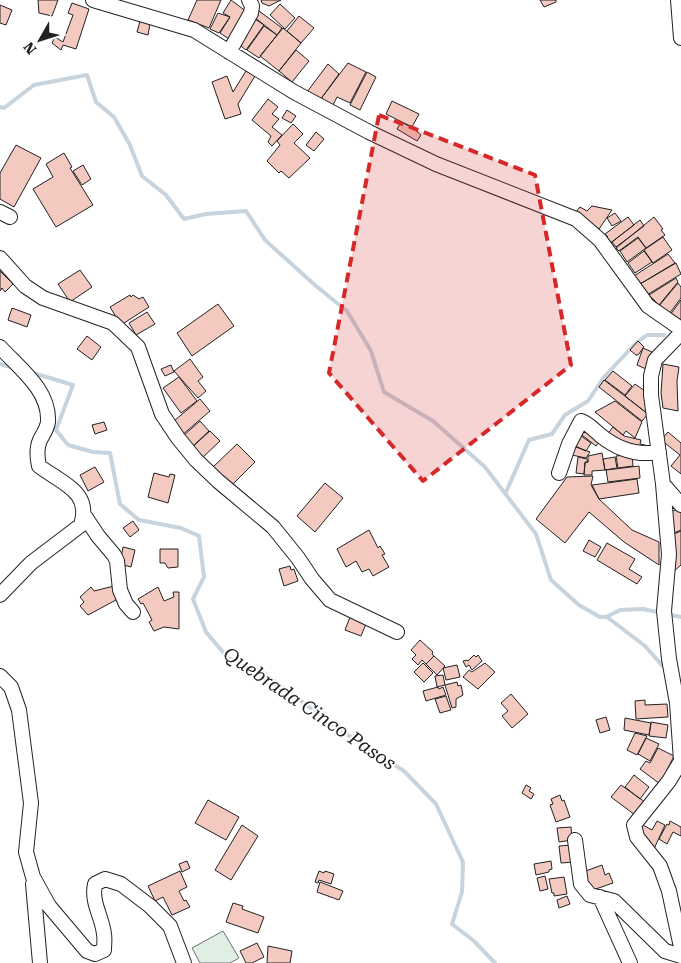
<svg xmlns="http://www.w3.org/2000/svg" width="681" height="963" viewBox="0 0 681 963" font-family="'Roboto Serif',serif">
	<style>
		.green { fill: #e0efe3; stroke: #6f6f6f }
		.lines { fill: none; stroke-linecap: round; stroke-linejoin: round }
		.stream { stroke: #c7d3dd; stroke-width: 4 }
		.building { fill: #f3c9c0; stroke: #222 }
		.minor-casing { stroke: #222; stroke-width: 16 }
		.minor { stroke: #fff; stroke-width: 14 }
		.marked { fill: #d62828; fill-opacity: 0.2; stroke: #d62828; stroke-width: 4; stroke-dasharray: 10 6; stroke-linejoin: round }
		.labels { text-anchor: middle; stroke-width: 4; stroke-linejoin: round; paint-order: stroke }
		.water-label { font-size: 19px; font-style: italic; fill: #222; stroke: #fff }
	</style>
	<rect width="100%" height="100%" fill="#fff"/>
	<path class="green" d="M223,931L239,958L230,963H200L192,948Z"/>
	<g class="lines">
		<path class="stream" d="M0,107L4,108L34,85L87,75L96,102L114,117L130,145L142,176L166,195L184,219L206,214L246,211L265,240L316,286L347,311L371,351L384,392L433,421L485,467L536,534L551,580L579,605L600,617H606L620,610L643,609L681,617
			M0,364L14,368
			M30,372L73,385L56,430L68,445L93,452L110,453L120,504L139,520L181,528L199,536L204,577L193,599L206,632L228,658L260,670L337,728L404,771L436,804L463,862L462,892L452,924L474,941L495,963
			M506,492L529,440L552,434L565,415L588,401L604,377L636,343L647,335H664
			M607,617L645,646L668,672"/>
	</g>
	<path class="building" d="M38,0H58L52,16L39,13Z
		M197,0H221L209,28L188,20Z
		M231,0L247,12L229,39L220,33L230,17L223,13Z
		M261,0H281L269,6L262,3Z
		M540,0H556V2L544,7Z
		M72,3L89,9L76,49L63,45L61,50L52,43L55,37L63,42L73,15L68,13Z
		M280,4L295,18L285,29L270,15Z
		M0,5L12,10L6,25L0,23Z
		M259,11L282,28L277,35L254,17Z
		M218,13L230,17L219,33L210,29Z
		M299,16L314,28L301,43L287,31Z
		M255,19L264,25L246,50L242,47L238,41Z
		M140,21L150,24L148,35L137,32Z
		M264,26L277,35L259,58L247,50Z
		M283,28L301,43L279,71L260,56Z
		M296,50L309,61L292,82L279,71Z
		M348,63L366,72L350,103L337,97L332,107L320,100Z
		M328,64L339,74L320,100L307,92Z
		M246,71L255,76L238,104L241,114L225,119L212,82L227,76L233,92Z
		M367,72L376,77L360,110L350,105Z
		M268,99L278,107L272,114L279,119L272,127L282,135L272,146L268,142L271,136L252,120Z
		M392,101L419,114L412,127L386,114Z
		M287,110L296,116L291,123L282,118Z
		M401,122L413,128L421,135L417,141L397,129Z
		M293,124L303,134L294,143L310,158L289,178L281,171L279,173L267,161L280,145L277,141Z
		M316,132L324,139L314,151L306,145Z
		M16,145L41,158L14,207L0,199V173Z
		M64,153L72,167L70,168L93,205L56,227L33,189L53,177L46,164Z
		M83,165L91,179L82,185L73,171Z
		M592,206L612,210L599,229L576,212L580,207L587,211Z
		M615,213L621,221L612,226L607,218Z
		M628,217L634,225L609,244L605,239L608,237L605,234Z
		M654,217L663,229L661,230L665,235L646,248L638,237L619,251L616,248Z
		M640,220L644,226L616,247L612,242Z
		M663,237L672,250L653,263L644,250Z
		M638,238L646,248L627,262L620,251Z
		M644,251L652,262L635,273L628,263Z
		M668,254L675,263L640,284L634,276Z
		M676,263L681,274L647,295L640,284Z
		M80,270L92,287L70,302L58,284Z
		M0,271L13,284L5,292L2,288L0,291Z
		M676,278L678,282L659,305L649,295Z
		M678,283L681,287V298L669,314L659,306Z
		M130,295L131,297L133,295L139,299L143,297L149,307L121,325L110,307Z
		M681,300V321L670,315Z
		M218,304L234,326L192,356L177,333Z
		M12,308L31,315L27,327L8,320Z
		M147,312L155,324L136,335L129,323Z
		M87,336L101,347L92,360L77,349Z
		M638,341L644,347L638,355H636L630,350Z
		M643,348L652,352L646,369L637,365Z
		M190,359L203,377L198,381L206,391L198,398L174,371Z
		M663,364L679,367L677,381L678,411L663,408L661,393Z
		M171,365L174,372L165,376L161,369Z
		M613,371L632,386L625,395L605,380Z
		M179,377L197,401L181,413L163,388Z
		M604,380L648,414L642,421L599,387Z
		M635,384L645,391L648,414L625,396Z
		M200,399L210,411L181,436L174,421Z
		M615,401L642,422L635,438L626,431L623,435L595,412Z
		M200,421L209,431L193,446L183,436Z
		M104,422L107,430L95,434L92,425Z
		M584,424L602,439L596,446L578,432Z
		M613,427L624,436L641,440L640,444L645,445L646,451L605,437Z
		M210,431L220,441L200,460L190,449Z
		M668,432L681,443V474L671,466L680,455L661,440Z
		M577,433L591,443L586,451L571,444Z
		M237,444L255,462L229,488L212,468Z
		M570,445L590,452L586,458L567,454Z
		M602,453L605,470L592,471V475H584L585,463L588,462V456Z
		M632,454L633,466L618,468L616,456Z
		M578,457L587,459L588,462H585L584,474L576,473Z
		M615,457L617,468L605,470L603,459Z
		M639,466L640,478L608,482L606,470Z
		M95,467L104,482L88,491L80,475Z
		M154,473L169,477L170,474L175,475L168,503L148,497Z
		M593,476L591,485L599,499L632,530L659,542V565L624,542L589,512L565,543L536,519L567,477Z
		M637,479L639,493L599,499L592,485Z
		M325,483L343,498L315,532L297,516Z
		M681,507V530L674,533L669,513Z
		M133,521L139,530L130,537L123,528Z
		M369,530L378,548L380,546L385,554L382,555L389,567L373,576L369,569L362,572L356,561L346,567L337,549Z
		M681,531V565L673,572L674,534Z
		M589,540L601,547L595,557L583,551Z
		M607,543L635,559L629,569L642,577L637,584L597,560Z
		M123,547L135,550L131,567L120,564Z
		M160,549H178V567L168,568L165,563H160Z
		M290,566L291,570L294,569L298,581L284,586L279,569Z
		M114,586L116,600L88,615L80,606L84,602L80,597L91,587L94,591Z
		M158,587L164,601L174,597L173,592H179V629L164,627L154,631L149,622L152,620L143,603L141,604L138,599Z
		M350,617L366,624L361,636L345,630Z
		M420,640L433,652L432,654L434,656L426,664L422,660L418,665L412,659L416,655L411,650Z
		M474,655L476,657L478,655L482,661L472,670L469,665L466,667L463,661L467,660L468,661Z
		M434,656L445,666L437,675L426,664Z
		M423,663L433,673L424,682L414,672Z
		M485,663L495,672L478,689L463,677L469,670L472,672Z
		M457,665L460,677L446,680L443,668Z
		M443,675L445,685L437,687L435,676Z
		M457,682L458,686L461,685L463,695L456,699V707L452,708L445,685Z
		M438,687L439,689L443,687L446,695L426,701L423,691Z
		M511,694L528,714L512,728L502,716L508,711L501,703Z
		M446,696L451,710L440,713L435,699Z
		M645,700V705L667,704L668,717L636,719L635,701Z
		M606,717L610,730L600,733L596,720Z
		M625,718L651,723L649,735L624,730Z
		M651,722L668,725L666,738L649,736Z
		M635,733L647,736L637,755L627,750Z
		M646,738L659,744L650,761L638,754Z
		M658,748L674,756L667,770L669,771L660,784L640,769L646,761L650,763Z
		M634,775L649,787L640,799L625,787Z
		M526,785L531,788L529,791L534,794L531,799L522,793Z
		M621,785L645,802L635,815L611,797Z
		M560,795L562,801L564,800L570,817L556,822L550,805L553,804L551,799Z
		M208,800L239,817L226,840L195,823Z
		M657,821L665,825L653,851L639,832L641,824L652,830Z
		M670,821L681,827V836L673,832L667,844L659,839L667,824L669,825Z
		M242,825L258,836L231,880L215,870Z
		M571,827L572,840L559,842L557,828Z
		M572,845L574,862L561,863L559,846Z
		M187,861L190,868L182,872L179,864Z
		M551,861L552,869L549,870V872L536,875L534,864Z
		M602,865L605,875L609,873L613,883L590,891L583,872Z
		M180,871L187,887L179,891L184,901L186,900L190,907L172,915L163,897L155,901L148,886Z
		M319,871L324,873L325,871L334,874L331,884L319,880L318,883L315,882Z
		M545,876L548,889L540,891L537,878Z
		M564,877L567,894L554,896V893H552L549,879Z
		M320,882L343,891L339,900L317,892Z
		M567,896L570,904L559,908L557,900Z
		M233,903L243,906L242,909L264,917L258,933L226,922Z
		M257,943L264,957L252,963H246L240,951Z
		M268,946L292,951L290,963H267Z"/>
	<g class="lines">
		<g class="minor-casing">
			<path id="minor" d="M93,0L194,30L294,92L369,132L436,164L576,219L600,240L648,306L681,329
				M678,0L681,38
				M229,52L251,13L252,6L249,0
				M0,212L10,217
				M0,258L25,286L43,298L113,323L138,347L162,414L178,438L196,460L218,481L273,527L298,558L312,579L330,600L397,632
				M681,333L655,360L651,376V395L663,484L669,554L664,611L669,659L677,703L681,761L669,781L634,825L637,837L660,866L669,891L681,947
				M0,347C19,368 50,390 48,422C47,429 43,434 40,440C36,449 37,457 39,466C61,483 92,491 81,525L31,563L0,595
				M559,473L569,444L581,421C588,423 594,430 600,435C617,449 636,456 659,452
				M663,484L681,505
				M84,515L98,536L114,555L117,561L120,590L126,604L133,612
				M0,676L11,687L19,710L31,803L26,852L33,877L49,906L87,951L95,954L104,950C104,945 105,939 104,934C102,916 91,903 95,884L105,879L121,884L150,906L170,926L184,963
				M575,840L581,884L590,895L614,901L665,951L681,956
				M33,884L40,963
				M600,897L630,963"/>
		</g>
		<use href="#minor" class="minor"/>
	</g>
	<path class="marked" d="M379,115L535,175L571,365L423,481L329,373Z"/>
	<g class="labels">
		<g class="water-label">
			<text transform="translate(310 708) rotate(34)" y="7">Quebrada Cinco Pasos</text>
		</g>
	</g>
	<g transform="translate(40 40) rotate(231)" stroke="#ffffff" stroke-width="4" paint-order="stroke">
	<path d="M0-4L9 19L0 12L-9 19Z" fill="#222222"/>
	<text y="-8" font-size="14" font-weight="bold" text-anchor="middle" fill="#222222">N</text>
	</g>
</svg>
